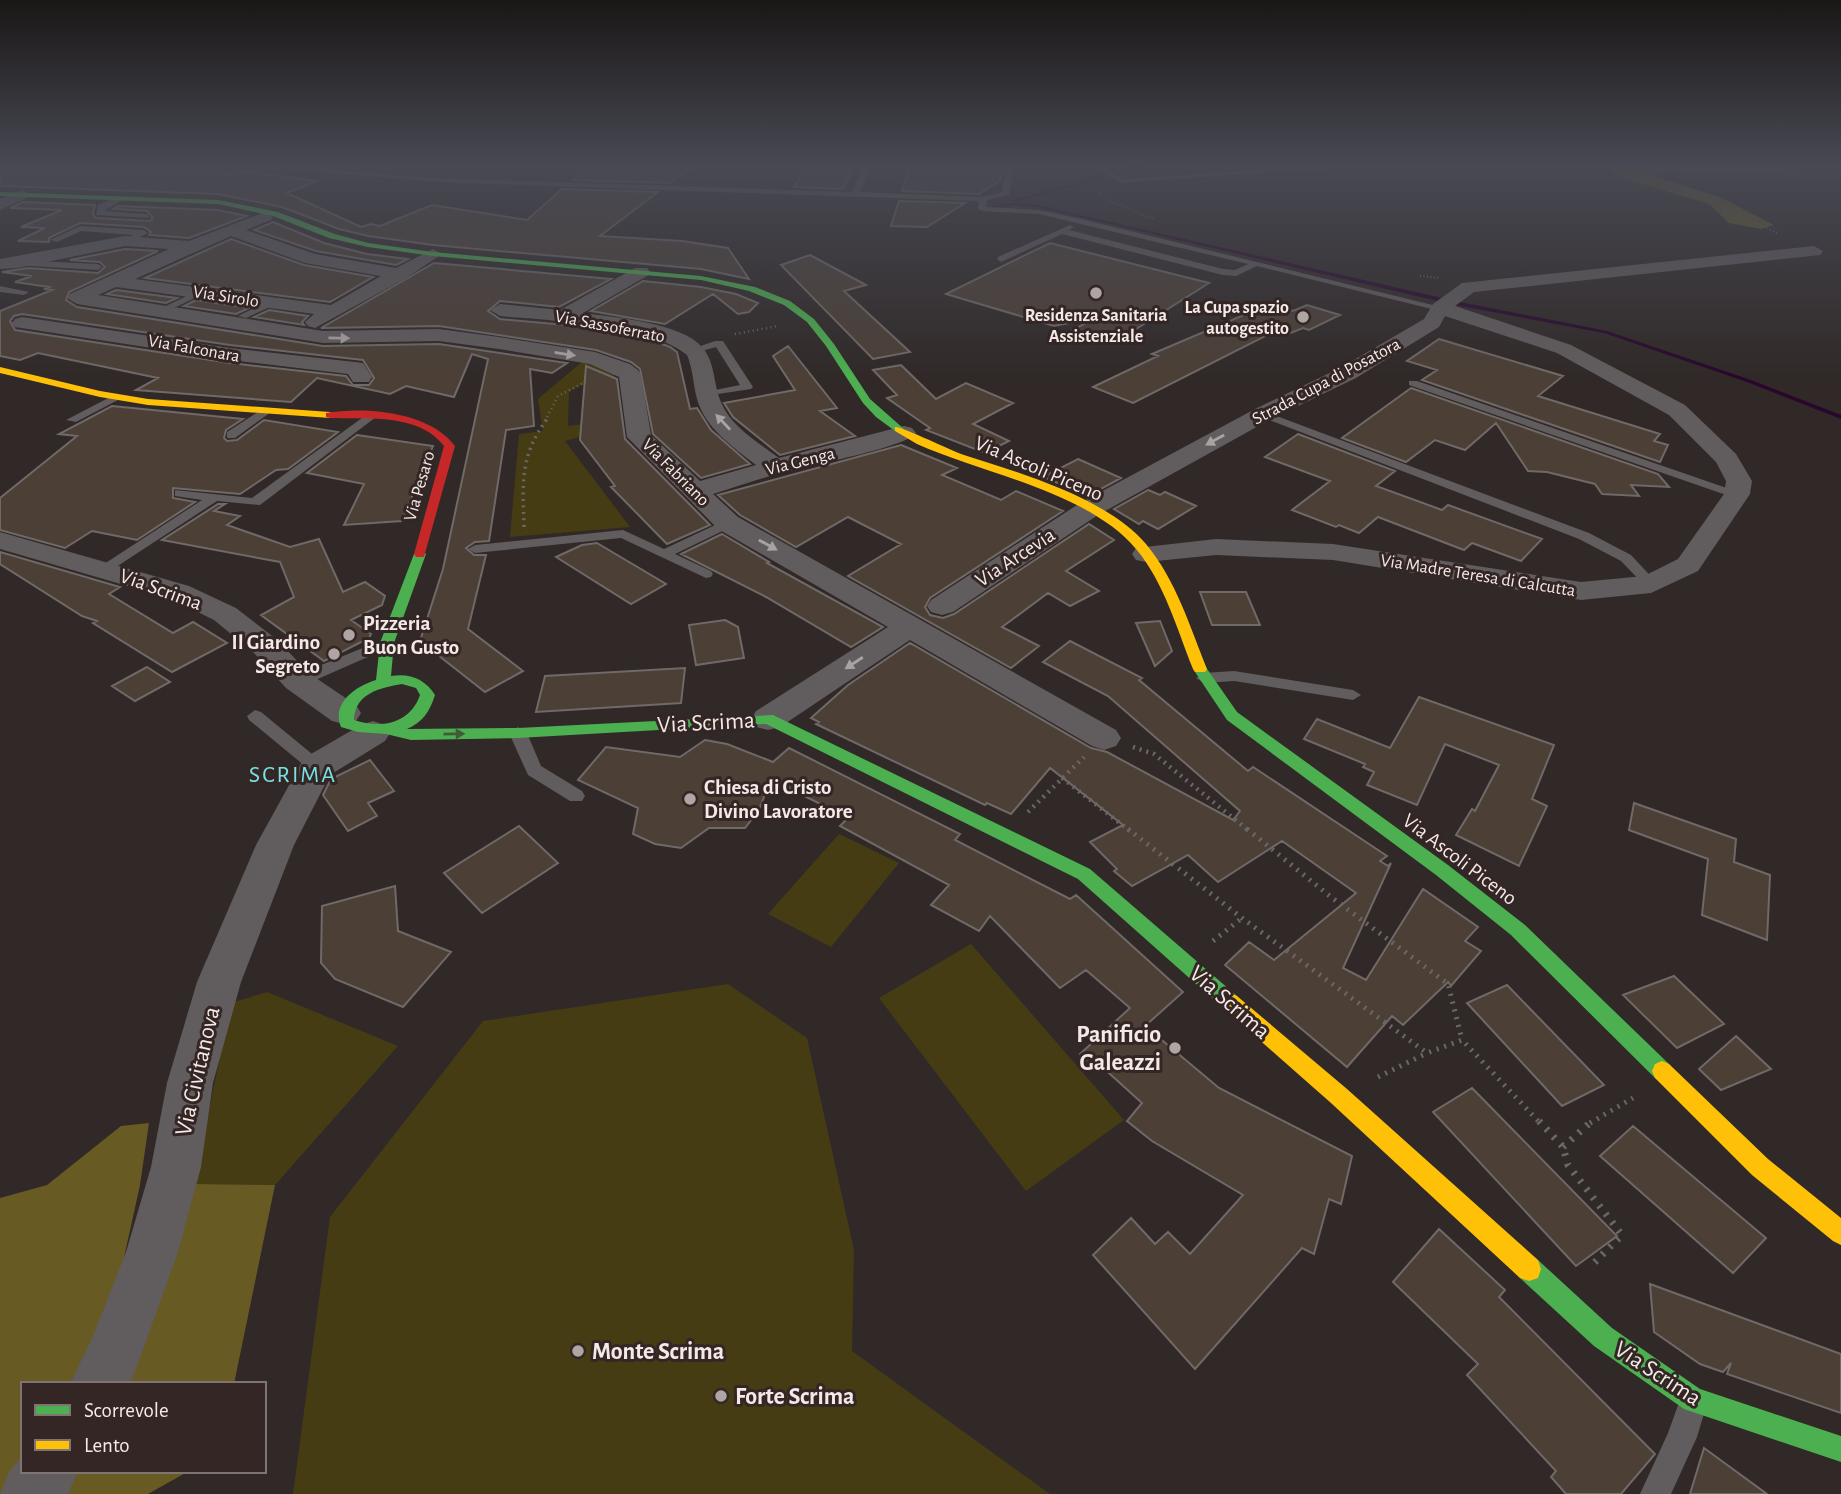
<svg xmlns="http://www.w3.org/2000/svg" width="1841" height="1494" viewBox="0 0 1841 1494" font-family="'Alegreya Sans',sans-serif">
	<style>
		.green { fill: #463c14 }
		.forest { fill: #675a22 }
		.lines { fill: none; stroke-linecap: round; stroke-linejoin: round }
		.stream { fill: #29072d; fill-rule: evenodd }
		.building { fill: #4b3f36; stroke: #6f6967; stroke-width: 2; fill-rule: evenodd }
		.path-far5 { stroke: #6b6767; stroke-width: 2; stroke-dasharray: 1 2.5; stroke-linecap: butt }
		.path-far4 { stroke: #6b6767; stroke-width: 2.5; stroke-dasharray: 1 3.5; stroke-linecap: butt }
		.path-far3 { stroke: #6b6767; stroke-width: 3.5; stroke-dasharray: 2 4.5; stroke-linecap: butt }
		.path-far2 { stroke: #6b6767; stroke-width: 4.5; stroke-dasharray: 2 5; stroke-linecap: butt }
		.path-far1 { stroke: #6b6767; stroke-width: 5; stroke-dasharray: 2 6; stroke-linecap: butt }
		.path { stroke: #6b6767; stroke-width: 7; stroke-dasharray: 2.5 8; stroke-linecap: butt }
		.lane { fill: #615c5d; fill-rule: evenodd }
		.street { fill: #615c5d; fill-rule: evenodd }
		.fast { fill: #4caf50; fill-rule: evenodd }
		.slow { fill: #ffc107; fill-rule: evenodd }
		.jam { fill: #c62828; fill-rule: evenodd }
		.oneway { fill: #aaa2a2 }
		.oneway2 { fill: #3e5d36 }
		.poi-dot { fill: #afa6a4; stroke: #342624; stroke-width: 2.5 }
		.labels { text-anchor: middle; stroke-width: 6; stroke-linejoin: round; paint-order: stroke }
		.far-street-label { font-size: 18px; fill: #f3e9e7; stroke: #342624 }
		.far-poi-label { font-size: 18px; font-weight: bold; fill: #f3e9e7; stroke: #342624; text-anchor: end }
		.street-label { font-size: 21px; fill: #f3e9e7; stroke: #342624 }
		.poi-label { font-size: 21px; font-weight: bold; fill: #f3e9e7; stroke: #342624; text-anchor: start }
		.near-street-label { font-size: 24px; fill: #f3e9e7; stroke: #342624 }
		.quarter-label { font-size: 24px; letter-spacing: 2px; fill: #75e1e4; stroke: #342624 }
		.near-poi-label { font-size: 24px; font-weight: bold; fill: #f3e9e7; stroke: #342624; text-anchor: start }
	</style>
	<rect width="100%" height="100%" fill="#302928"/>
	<path class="green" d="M582,362L611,369L616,381L581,385L569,392L568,426L615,420L614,427L565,441L630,527L510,537L519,434L543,431L538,399Z
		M839,834L899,863L831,947L768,914Z
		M971,944L1124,1120L1026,1191L879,998Z
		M728,984L807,1038L854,1250L852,1351L1050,1494H293L330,1217L483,1021Z
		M267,992L398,1046L275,1185L194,1184L231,1003Z"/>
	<path class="forest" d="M1611,167H1799L1805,175L1648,170L1656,177L1720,197L1774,225L1761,229L1729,223L1709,204L1616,176Z
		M149,1123L140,1185L107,1335L81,1384H23V1471L0,1494V1198L47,1185L121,1126Z
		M194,1184L275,1185L234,1384H122Z
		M71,1471H189L148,1494H55Z"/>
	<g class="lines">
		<path class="stream" d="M1134,167H1143L1119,173L1117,172Z
			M1102,176L1105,177L1015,202L1011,201Z
			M1014,203L1037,205L1455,301L1607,331L1751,380L1841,415V419L1747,382L1604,333L1455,305L1037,207L1014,205L993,207L991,206Z"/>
	</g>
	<path class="building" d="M0,167H209L232,176L241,171L317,181L287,193L361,227L371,224L380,226L432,205L527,220L562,189L658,192L600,236L682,241L728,248L749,279L701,269L433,245L368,236L339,229L282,207L218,194L0,186Z
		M588,167H691L670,183L573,180Z
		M807,167H854L843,189L794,187Z
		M910,167H1003L1001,180L979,194L902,191Z
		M899,201L965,203L927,227L891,226Z
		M23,202L95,205L93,214L96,218L150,221L153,218L147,211L113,209L118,206L218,210L247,216L189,238L149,235L151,232L144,227L80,223L49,238V242L18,241L45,228L21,227L62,210L10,208Z
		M273,222L324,243L367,254L408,259L396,265L316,251L254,230Z
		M231,239L304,265L373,277L330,302L145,278Z
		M1050,243L1209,283L1114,343L1071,331L1095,318L1054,326L946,294Z
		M125,249L158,251L69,292L66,300L77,307L323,346L439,344L567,363L552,373L530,369L534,426L506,430L489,541L475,542L466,548L474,555H486L468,629L523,671L485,692L420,641L443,569L488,359L472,354L454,397L406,386L390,394L317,378L291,402L136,390L158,378L38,353L20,360L0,356V311L52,290L44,289L49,287L15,282L32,276L2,272L28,268L98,273L105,267L100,262L70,260ZM22,314L230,345L363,360L374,378L369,385H353L346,376L230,363L15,330L10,321L14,316Z
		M810,255L866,285L844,291L910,352L873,359L781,265Z
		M434,263L611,279L559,307L500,301L488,311L500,319L598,328L649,339L670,347L677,352L690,409L697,408L711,430L750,464L701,478L653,434L640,369L631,362L596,350L439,326L321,328Z
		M643,281L701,287L736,294L758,303L749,312L738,314L713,294L665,324L591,311Z
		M116,290L177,298L166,303L107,294Z
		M196,300L249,308L236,314L184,306Z
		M1272,303L1293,311L1307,305L1340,315L1309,330L1303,328L1288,334L1277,330L1133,403L1093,387L1158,356L1152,354Z
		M269,310L308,316L302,322L304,325L254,317Z
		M1439,339L1563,376L1538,396L1660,434L1654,441L1668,445L1660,462L1422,380L1437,370L1407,361Z
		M788,346L837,408L820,411L855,436L780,455L733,417L724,403L795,390L773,356Z
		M901,365L936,399L966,383L1013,403L973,424L1009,441L985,453L926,430L930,428L887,398L897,395L873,370Z
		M586,366L617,379L625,439L710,525L667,544L611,487L615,486L580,440Z
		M1411,388L1658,474L1669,487L1631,485L1639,496L1602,494L1595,484L1547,472L1528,471L1496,423L1465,450L1435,440L1406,462L1342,438Z
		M112,406L243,419L226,430L224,438L227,441L237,440L264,420L338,432L288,469L276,470L240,494L173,488V498L195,502L137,540L92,531L65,548L0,530V498L77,436L59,434Z
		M1298,434L1395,471L1376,486L1442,510L1448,505L1542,539L1521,561L1472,543L1464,550L1378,517L1359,533L1339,525L1336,527L1292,510L1330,481L1265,457Z
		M357,435L433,446L402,521L344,525L364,484L307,473Z
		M901,445L957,468L942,475L1001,500L1016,491L1063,511L930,598L925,607L930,615L943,618L954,614L1089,524L1114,540L1066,571L1099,591L1070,606L1048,593L1002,627L1039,646L1011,668L848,576L901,544L848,517L796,547L740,515L718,495Z
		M1078,459L1121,478L1088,496L1043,477Z
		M1148,490L1160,495L1165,492L1196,506L1158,529L1143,521L1139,524L1114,509Z
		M218,504H225L214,511L240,516L227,525L290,547L319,539L343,592L365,582L385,596L382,605L351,620L371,634L369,638L324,661L261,615L294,597L280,562L162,540Z
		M722,534L769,562L767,563L883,627L851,647L766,597L681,554Z
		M597,543L666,584L631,604L556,557L582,545Z
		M0,552L120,587L109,594L173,633L193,622L227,643L172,672L93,623L97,621L82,616L0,564Z
		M1200,592H1246L1260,625H1212Z
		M725,620L738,627L744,658L696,665L689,625Z
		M1160,621L1172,651L1155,666L1136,623Z
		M1070,641L1142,678L1139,680L1248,771L1253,767L1387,856L1380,861L1388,866L1391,863L1343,968L1366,980L1423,889L1478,927L1465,941L1481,951L1451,986L1448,982L1403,1025L1392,1016L1347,1067L1225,965L1249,942L1274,960L1356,893L1282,841L1218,882L1188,855L1132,886L1114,871L1117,869L1090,842L1123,825L1050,768L1011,814L987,803L985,805L816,724L819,722L811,718L848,685L910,643L1091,748L1107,752L1233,820L1240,811L1108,696L1043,662Z
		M147,667L170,682L135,701L112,686Z
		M685,668L681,703L536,712L545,676Z
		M1419,697L1554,745L1532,799L1547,806L1519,866L1456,835L1472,809L1475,811L1499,765L1445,744L1417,805L1367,785L1374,772L1363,767L1365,764L1304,739L1317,719L1390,748Z
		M705,740L727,744L773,762L789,748L960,834L955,840L1070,899L1076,895L1183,992L1145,1026L1219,1088L1352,1156L1341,1204L1329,1199L1314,1254L1302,1248L1195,1369L1093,1255L1131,1218L1155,1244L1168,1232L1190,1254L1243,1195L1152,1141L1127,1121L1142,1103L1100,1065L1095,1070L1080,1054L1130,1008L1086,970L1060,988L990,916L979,931L931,905L949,885L840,826L848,818L771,779L759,810L745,828H709L681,848L655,844L633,834L638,808L578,780L606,747L680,757Z
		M370,760L394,791L368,803L377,816L348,831L323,795L331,779Z
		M1634,803L1736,839L1734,862L1770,875L1767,940L1702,915L1708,859L1629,830Z
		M519,826L558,863L482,913L444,873Z
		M395,886L398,931L451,952L403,1007L335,979L321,963L322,906Z
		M1674,976L1724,1024L1677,1048L1623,995Z
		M1507,985L1604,1085L1562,1106L1467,1003Z
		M1736,1036L1771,1069L1721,1090L1699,1069Z
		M1472,1088L1617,1236L1576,1266L1433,1112Z
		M1633,1126L1766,1238L1733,1273L1600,1156Z
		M1439,1229L1505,1290L1499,1297L1655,1454L1621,1494H1566L1551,1477L1556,1471L1467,1375L1478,1364L1393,1282Z
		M1650,1284L1841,1354V1413L1727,1374L1731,1363L1723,1372L1700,1364L1654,1332Z
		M1704,1448L1767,1494H1690Z"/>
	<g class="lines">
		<path class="path-far5" d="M1633,167L1652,171
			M1102,189L1098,196L1153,219
			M1777,233L1663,180L1652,171L1841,178
			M1420,276L1440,278"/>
		<path class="path-far4" d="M735,334L778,326
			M545,421L558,396L587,381"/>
		<path class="path-far3" d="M524,527C523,483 519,457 547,419"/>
		<path class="path-far2" d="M1133,747L1154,754L1249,831
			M1062,778L1130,831
			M1028,812L1084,757"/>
		<path class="path-far1" d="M1128,829L1242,918L1427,1053L1462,1040L1540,1123
			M1247,829L1331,897L1448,984L1462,1040
			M1213,941L1242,918
			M1378,1077L1427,1053
			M1590,1123L1633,1098"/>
		<path class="path" d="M1539,1121L1563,1147L1568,1165L1622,1235L1590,1267
			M1563,1147L1592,1121"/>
		<path class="lane" d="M261,167H297L436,178L852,192L864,167H871L860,192L983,197L1002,192L1006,167H1014L1009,195L987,200L986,207L1039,210L1081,219L1445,308L1440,311L1257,266L1236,276L1223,275L1062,234L1001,262L997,259L998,257L1070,225L1074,227L1069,230L1223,269L1235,270L1248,264L1039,214L982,211L978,209L979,201L436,182Z
			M1096,167H1104L1122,179L1301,167H1343L1120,183Z
			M120,196L123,200L104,211L147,214L150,218L96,215L98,205Z
			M80,226L144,230L148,233L125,244L122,239L133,235L81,231L57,242L50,240Z
			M17,260L98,264L102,267L98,270L14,265V261Z
			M0,286L29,292L24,295L0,292Z
			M199,290L207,292L174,308L166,306Z
			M271,300L276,303L274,305L246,318L238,316Z
			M715,341H723L753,387L751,389L705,396V392L740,385L716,347L694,353L689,350Z
			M1409,381H1417L1744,494L1737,498L1732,497L1409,385Z
			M116,394L122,397L120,399L76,422L66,420Z
			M261,410L271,412L235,438H227V432Z
			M1263,411L1589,533L1631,555L1658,584L1656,587H1646L1621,561L1579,539L1259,416L1257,414Z
			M366,415L376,417L260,505L217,501L110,571H100L98,568L202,500L175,496V490L252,498Z
			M728,519L733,520V526L675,554L711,571L713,574L711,577L706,578L621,538L475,553L468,549L475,545L623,530L664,549Z
			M387,638L393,640L395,643L393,646L304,685H292L290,681L292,677Z
			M1234,671L1353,690L1361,695L1353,700L1234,681L1204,683L1196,678L1204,673Z
			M255,710L261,712L323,763L326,767L323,771H311L249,720L247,716Z
			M518,727L527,733L541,766L582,791L585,796L582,801H570L528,775L509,733Z
			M1691,1392L1701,1397L1706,1407L1697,1437L1671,1494H1640L1668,1433L1681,1397Z"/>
		<path class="street" d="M22,190L30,195L27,198L0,210V199Z
			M265,212L273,217L271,220L246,230L315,254L396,268L433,249L442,254L406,278L315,328L308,326L305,322L314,314L116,287L98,295L323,331L439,329L499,337L595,352L630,364L638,370L641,375L651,435L700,481L756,465C733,447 705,428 697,399C693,384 693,369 687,355C653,325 546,320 500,316L490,310L500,304L560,310L635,268H647L650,272L647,276L583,313C613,317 682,323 702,347C716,363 713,384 721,402C731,427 758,442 779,458L904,426L912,428L916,433C905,448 805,466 781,473C758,479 736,487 713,494L738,517L1116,730L1121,738L1116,746L1104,750L1092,746L910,640L780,727L768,730L756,727L751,719L756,711L888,627L718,529L627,437L619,377L590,364L499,349L439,341L323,343L77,304L67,298L70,294L169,249L125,246L17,268L0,269V259L125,236L189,241ZM231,236L305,263L381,276L331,305L135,279Z
			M1814,246L1823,251L1820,255L1474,292L1455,306L1571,345L1685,405L1736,454L1752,481L1750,494L1698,571L1651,593L1581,600L1333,560L1216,555L1146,562L1136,560L1132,554L1136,548L1216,539L1333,544L1581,582L1644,576L1678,559L1724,494L1726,481L1716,462L1669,415L1557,353L1445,316L1439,327L1356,378L1271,419L1098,515L953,612L942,615L931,612L927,606L931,600L1080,503L1255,409L1340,368L1424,319L1433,304L1462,283Z
			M22,317L230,348L355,362L363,363L372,377L369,382H353L348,374L230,360L15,327L12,323L15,319Z
			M0,532L189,586L236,608L276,639L310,674L356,705L361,713L356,721L344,724L332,721L286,688L254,653L214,620L169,598L0,549Z
			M373,721L385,725L390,733L385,741L330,775L294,845L241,982L213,1083L201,1167L178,1252L135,1372L129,1384H70L93,1336L126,1252L151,1167L167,1083L197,982L256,845L304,758L361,725Z
			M23,1455V1471H78L68,1494H0L9,1472Z"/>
		<path class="fast" d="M0,192L218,200L278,212L335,234L368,243L433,252L701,276L755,287L790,301L814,319L834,344L870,399L904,429L895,431L876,417L863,403L826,346L807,322L784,305L749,291L701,280L433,256L368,247L329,238L273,216L218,204L0,196Z
			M420,550L426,554L394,643L391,676C410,673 425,679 435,695C430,711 423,722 407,729L518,728L773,715L1090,869L1237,996L1240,1002L1237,1008L1230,1011L1223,1008L1078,879L766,724L518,738L411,740L386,734L358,732L341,727C331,703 356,686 376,680L380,643L414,554ZM402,684L416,688L420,695C410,724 381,729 354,720C355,693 380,688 402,684Z
			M1200,664L1205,666L1237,712L1448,865L1525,925L1669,1064L1672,1071L1669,1078L1662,1081L1655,1078L1511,935L1436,875L1227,720L1193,669Z
			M1529,1257L1538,1260L1612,1328L1700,1389L1841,1436V1462L1684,1409L1594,1346L1520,1278L1517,1269L1520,1260Z"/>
		<path class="slow" d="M0,367L100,391L148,399L330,412L335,415L330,418L148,405L100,397L0,373Z
			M895,427C901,426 952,451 964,455C1020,473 1107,498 1146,544C1176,580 1190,627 1207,669L1205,672H1195L1193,669C1177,629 1164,582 1136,549C1090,493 982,473 917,444L895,431Z
			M1230,993L1237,996L1347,1089L1538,1260L1541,1269L1538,1278L1529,1281L1520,1278L1331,1103L1223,1008L1220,1002L1223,996Z
			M1662,1061L1669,1064L1768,1159L1841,1218V1245L1833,1241L1752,1175L1655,1078L1652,1071L1655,1064Z"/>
		<path class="jam" d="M326,413C366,406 430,412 455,446L424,557H416L414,554L444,446C419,413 368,419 330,418L326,417Z"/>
	</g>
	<defs><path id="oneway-solid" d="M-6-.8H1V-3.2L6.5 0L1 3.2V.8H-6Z" transform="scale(1.75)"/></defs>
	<g class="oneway">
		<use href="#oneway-solid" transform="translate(339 338) rotate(1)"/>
		<use href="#oneway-solid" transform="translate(565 354) rotate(9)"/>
		<use href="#oneway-solid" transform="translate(723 422) rotate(-133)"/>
		<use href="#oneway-solid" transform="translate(1215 440) rotate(151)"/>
		<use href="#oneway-solid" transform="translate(768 545) rotate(29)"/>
		<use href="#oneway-solid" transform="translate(854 663) rotate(147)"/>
	</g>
	<use class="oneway2" href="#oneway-solid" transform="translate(454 734) rotate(-1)"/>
	<linearGradient id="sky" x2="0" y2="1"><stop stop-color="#1a1716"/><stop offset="0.44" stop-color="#484953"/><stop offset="1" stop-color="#484953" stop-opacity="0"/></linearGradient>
	<rect width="1841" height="376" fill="url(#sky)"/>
	<g class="poi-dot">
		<circle cx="1096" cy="293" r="7"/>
		<circle cx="1303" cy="317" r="7"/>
		<circle cx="349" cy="635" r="7"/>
		<circle cx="334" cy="654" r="7"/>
		<circle cx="690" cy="799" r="7"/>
		<circle cx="1175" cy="1048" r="7"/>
		<circle cx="578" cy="1351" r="7"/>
		<circle cx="721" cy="1396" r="7"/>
	</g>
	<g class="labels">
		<g class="far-street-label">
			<text transform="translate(226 296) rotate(9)" y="6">Via Sirolo</text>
			<text transform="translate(610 326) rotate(11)" y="6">Via Sassoferrato</text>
			<text transform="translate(194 348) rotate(10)" y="6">Via Falconara</text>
			<text transform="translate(1326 381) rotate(-28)" y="6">Strada Cupa di Posatora</text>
			<text transform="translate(800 461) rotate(-14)" y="6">Via Genga</text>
			<text transform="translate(676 472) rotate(45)" y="6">Via Fabriano</text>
			<text transform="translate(419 486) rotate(-74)" y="6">Via Pesaro</text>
			<text transform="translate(1478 575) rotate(9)" y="6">Via Madre Teresa di Calcutta</text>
		</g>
		<g class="far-poi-label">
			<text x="1289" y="313">La Cupa spazio<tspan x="1289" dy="21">autogestito</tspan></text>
			<text x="1096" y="321" text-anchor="middle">Residenza Sanitaria<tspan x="1096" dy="21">Assistenziale</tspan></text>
		</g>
		<g class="street-label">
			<text transform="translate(1039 468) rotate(23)" y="7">Via Ascoli Piceno</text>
			<text transform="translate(1015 557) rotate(-33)" y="7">Via Arcevia</text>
			<text transform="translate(161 589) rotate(20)" y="7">Via Scrima</text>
			<text transform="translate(1460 859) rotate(37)" y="7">Via Ascoli Piceno</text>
		</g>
		<g class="poi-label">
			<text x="363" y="630">Pizzeria<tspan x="363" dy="24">Buon Gusto</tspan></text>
			<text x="320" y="649" text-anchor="end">Il Giardino<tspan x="320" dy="24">Segreto</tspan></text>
			<text x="704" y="794">Chiesa di Cristo<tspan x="704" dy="24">Divino Lavoratore</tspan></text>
		</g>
		<g class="near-street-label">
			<text transform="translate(706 722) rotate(-3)" y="8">Via Scrima</text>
			<text transform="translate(1230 1002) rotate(41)" y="8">Via Scrima</text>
			<text transform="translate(197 1071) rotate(-77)" y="8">Via Civitanova</text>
			<text transform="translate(1658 1373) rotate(33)" y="8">Via Scrima</text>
		</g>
		<g class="quarter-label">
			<text x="293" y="782">SCRIMA</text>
		</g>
		<g class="near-poi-label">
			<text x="1161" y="1042" text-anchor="end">Panificio<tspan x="1161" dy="28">Galeazzi</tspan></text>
			<text x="592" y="1359">Monte Scrima</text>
			<text x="735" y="1404">Forte Scrima</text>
		</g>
	</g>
	<rect x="21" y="1382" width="245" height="91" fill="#342624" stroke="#807472" stroke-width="2"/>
	<rect x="35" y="1405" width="35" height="10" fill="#4caf50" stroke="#807472" stroke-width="2"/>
	<text x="84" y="1417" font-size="21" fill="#f3e9e7">Scorrevole</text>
	<rect x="35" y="1440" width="35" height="10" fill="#ffc107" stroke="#807472" stroke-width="2"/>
	<text x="84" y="1452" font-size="21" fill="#f3e9e7">Lento</text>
</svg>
